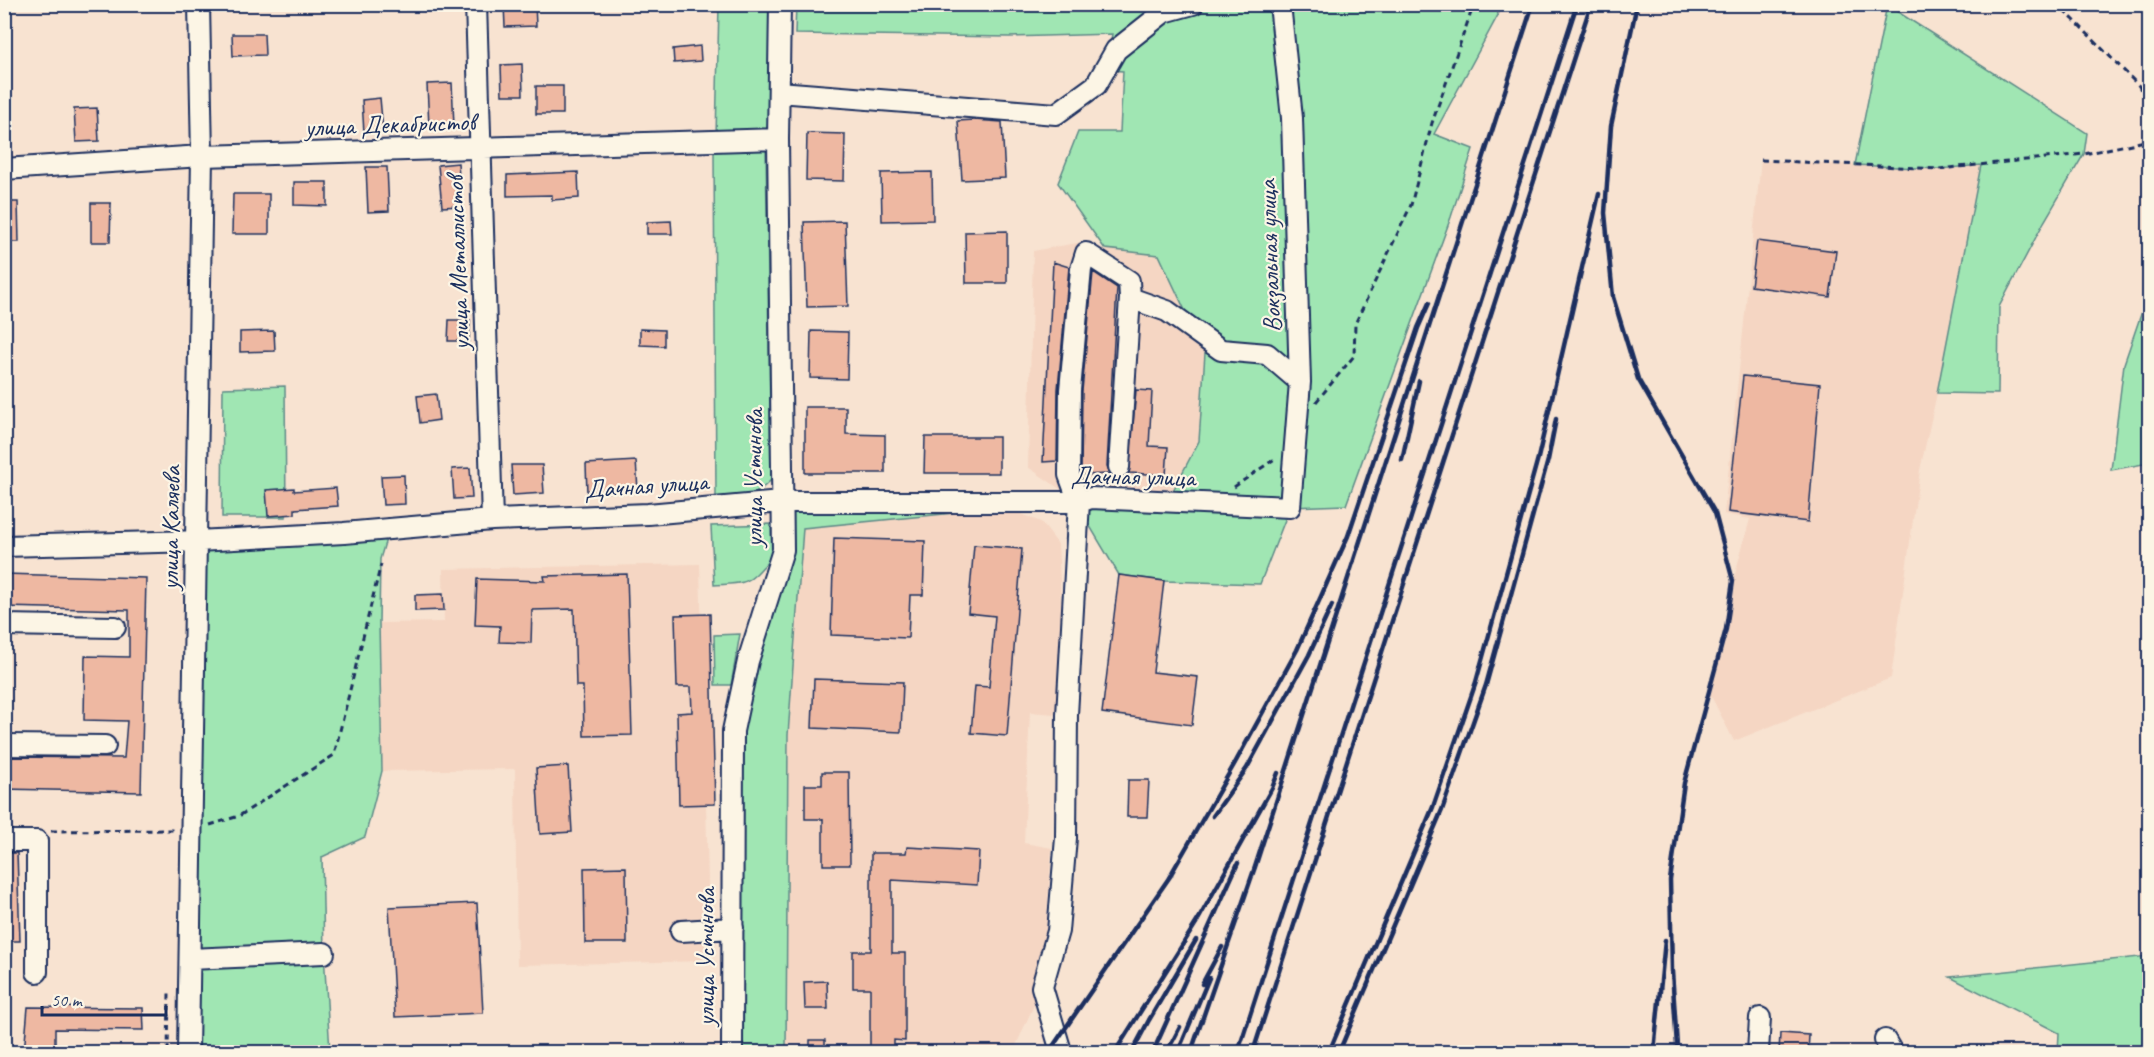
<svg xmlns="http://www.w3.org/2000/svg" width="2154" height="1057" viewBox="0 0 2154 1057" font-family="Caveat,sans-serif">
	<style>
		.built { fill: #f5d6c3 }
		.green { fill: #a0e6b3; stroke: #5e8a88; stroke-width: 1.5 }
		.building { fill: #eeb8a2; stroke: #1b2f5e; stroke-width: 1.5 }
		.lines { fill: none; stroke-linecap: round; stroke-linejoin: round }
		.minor-casing { stroke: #1b2f5e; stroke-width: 24 }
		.path { stroke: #1b2f5e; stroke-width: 3; stroke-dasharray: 6 4.5; stroke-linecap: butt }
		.minor { stroke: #fcf5e5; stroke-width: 20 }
		.rail { stroke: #1b2f5e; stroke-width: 4.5 }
		.labels { text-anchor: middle; stroke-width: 4.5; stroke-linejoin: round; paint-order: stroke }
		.street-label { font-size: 26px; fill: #1b2f5e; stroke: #fcf5e5 }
	</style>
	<rect width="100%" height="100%" fill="#f8e3d1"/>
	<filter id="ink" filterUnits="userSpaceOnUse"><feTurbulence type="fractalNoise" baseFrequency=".0167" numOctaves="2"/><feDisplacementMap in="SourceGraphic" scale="12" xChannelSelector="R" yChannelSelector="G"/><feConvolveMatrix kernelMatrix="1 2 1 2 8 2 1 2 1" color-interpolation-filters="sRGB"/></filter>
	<g filter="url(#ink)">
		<path class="built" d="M1761,160L1939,169L1981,165L1937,393L1920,470L1891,678L1734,741L1708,690L1726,629L1733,581L1750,519L1724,514Z
			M1082,242L1105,249L1159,255L1205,353L1199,441L1167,502H1079L1028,467L1033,251Z
			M1005,508L1041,522L1058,544L1067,715L1030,712L1024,843L1052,848L1042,987L1013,1052H786L788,735L803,528Z
			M700,564L710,961L517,965L515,769L382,771L379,623L444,622L443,569Z"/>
		<path class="green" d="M796,4L1497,5L1498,15L1434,134L1473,149L1451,217L1346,505L1290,507L1260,584L1164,581L1119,575L1085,518L1091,498L1167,502L1199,441L1205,353L1159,255L1105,249L1058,183L1078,132H1120L1123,71L1107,70L1112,34L1010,37L795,34Z
			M719,5H775V36L768,136L716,137Z
			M1887,5L2087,133L2084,154L2044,222L1999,307L1998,394L1937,393L1981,165L1939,169L1855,165Z
			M766,149L771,480C752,500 742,497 716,498L714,151Z
			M2149,291V463L2111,470L2124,364Z
			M285,386L286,517H222L223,388Z
			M784,505L1005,508L803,528L788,735L786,1052H732L733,731Z
			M771,524L772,557C747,584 751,583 714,585L711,526Z
			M389,529L380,559L379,623L382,771L365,837L322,857L324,953L330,1052H188L197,541Z
			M740,634L731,685H715L714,635Z
			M2149,956V1052H2058L2059,1033L1950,977Z"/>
		<path class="building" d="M504,4H535L536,26L505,27Z
			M232,34H264L265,55L233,56Z
			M700,46L701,61L674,63L673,49Z
			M522,64L523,95H502L501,65Z
			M452,83L454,126L429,127L427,84Z
			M536,86H563V114H536Z
			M380,98L383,131L364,133L362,100Z
			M97,108L99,141L76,142L74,109Z
			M974,120L1002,122L1005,178L962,180L958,121Z
			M807,133L845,134L844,181L806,180Z
			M458,163L461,206L442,207L438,165Z
			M366,167H387L389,211L368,212Z
			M578,172L579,198L552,200V195L507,196V175Z
			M932,172L933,220L882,221L881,173Z
			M294,182H327V206L294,205Z
			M233,194H269V234H232Z
			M4,202H18L19,242H4Z
			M91,203H111L110,242H91Z
			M671,221L672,234H647V222Z
			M845,221L848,306L807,307L804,222Z
			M1007,231V283H966L965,232Z
			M1757,241L1836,251L1830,297L1751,286Z
			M1053,262L1069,267L1058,389L1057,461L1043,462Z
			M1093,272L1117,288L1107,466L1110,474L1082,475L1081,473L1082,391Z
			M449,320H470L469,341H448Z
			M640,329L664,330V346L640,345Z
			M274,331L275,351L240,352V332Z
			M811,331L848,332L847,379L810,378Z
			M1743,376L1820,384L1808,522L1728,512Z
			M1136,390L1152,391L1149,446L1168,447L1166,475L1129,473Z
			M436,394L439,420L420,423L417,396Z
			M805,407H846V434L885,435V473H805Z
			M925,437H999V473H924Z
			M636,461L638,490L587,493L586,464Z
			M511,465H542L544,493L513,495Z
			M470,468L472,498L454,499L452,469Z
			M404,475L405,504L383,505L381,476Z
			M294,488V491L336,488L338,506L295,509V514L268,516L266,490Z
			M834,538L925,541L923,595H910L908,638L831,635Z
			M974,545L1022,549L1007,736L971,733L975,686L989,687L995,616L968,613Z
			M4,574L146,578L141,792L4,789V757L124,758L127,721L84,720L85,656L129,657V610L4,607Z
			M627,574L632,735L584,736L583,686H576L574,609L532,610L531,643L499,642L500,626L475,625L477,579L545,581L544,576Z
			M1119,575L1164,581L1153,672L1198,677L1192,725L1102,713Z
			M443,594L444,610L415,611V595Z
			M710,614L715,804L679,805L677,713L692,712L691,687H677L675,615Z
			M814,679L903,682L901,732L812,728Z
			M568,766L572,832L540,834L536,768Z
			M822,772H849L850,865H823V819H805V785H822Z
			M1128,780H1149L1147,817H1127Z
			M907,847L979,851L977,885L892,880V953H905V1041L894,1040V1053H870V988H853V951H871V853H906Z
			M4,853H17L20,941H4Z
			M626,867L627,943H585L584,868Z
			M477,903L483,1013L395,1017L389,907Z
			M827,981L828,1009H805L804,982Z
			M28,1007L143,1008L144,1030L55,1029V1053H24Z
			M1780,1033L1809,1035L1808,1053H1779Z
			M810,1040H825V1053H810Z"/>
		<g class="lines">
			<g class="minor-casing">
				<path id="minor" d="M476,4L492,520
					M779,92L1056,114L1096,85L1116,50L1164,12L1193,4
					M4,169L202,156L778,139
					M1119,467L1130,298
					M4,546L197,541L344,533L492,520L648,514L781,502H1079L1091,498L1290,507L1300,382L1292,118L1280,4
					M4,625L115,627
					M4,745L105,746
					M4,841H37V972
					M681,931L733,928
					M190,959L324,953
					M1885,1040L1892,1052
					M1060,1048L1042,987L1058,931L1066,838L1067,715L1079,502L1069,475L1070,390L1081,269L1086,253L1129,281L1130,298L1167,311L1221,350L1267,354L1300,382
					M188,1052L202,156L199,4
					M732,1052L733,731L748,661L783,550L778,139L780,4
					M1758,1052L1760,1018"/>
			</g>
			<path class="path" d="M2055,4L2073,19L2139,86L2150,111
				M1761,160L1939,169L2084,154L2150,140
				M1316,402L1354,356L1355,324L1411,205L1432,123L1474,4
				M1234,487L1276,458
				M210,825L239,816L334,755L381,564
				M51,831L174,830
				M168,1052L169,993"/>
			<use href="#minor" class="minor"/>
			<path class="rail" d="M1637,4L1611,126L1605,213L1613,297L1638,379L1715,513L1733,581L1726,629L1684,783L1670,880L1672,971L1677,1046
				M1402,460L1419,381
				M1213,816L1247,768L1309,655L1332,605
				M1167,881L1235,763L1297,650L1348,536L1418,328L1429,303
				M1202,984L1222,947
				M1049,1052L1171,875
				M1115,1052L1198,920L1272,788L1278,773
				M1132,1052L1149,1020L1196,940
				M1153,1052L1238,863
				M1167,1052L1180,1027
				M1178,1052L1209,978
				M1191,1052L1255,867L1533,4
				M1238,1052L1577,4
				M1253,1052L1591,4
				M1329,1052L1433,807L1476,682L1538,458L1599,194
				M1339,1052L1442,810L1486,685L1548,460L1556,419
				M1654,1052L1665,940"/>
		</g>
	</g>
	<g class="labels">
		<g class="street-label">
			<text transform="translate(390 124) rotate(-2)" y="9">улица Декабристов</text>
			<text transform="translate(1269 256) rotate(-92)" y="9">Вокзальная улица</text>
			<text transform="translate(457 263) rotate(-92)" y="9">улица Металлистов</text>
			<text transform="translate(1133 476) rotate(1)" y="9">Дачная улица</text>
			<text transform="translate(753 478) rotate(-90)" y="9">улица Устинова</text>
			<text transform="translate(646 485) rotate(-4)" y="9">Дачная улица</text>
			<text transform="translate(170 528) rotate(-89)" y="9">улица Каляева</text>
			<text transform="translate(705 957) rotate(-90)" y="9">улица Устинова</text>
		</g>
	</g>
	<rect width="2154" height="1057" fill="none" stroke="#fcf5e5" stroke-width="24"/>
	<rect x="12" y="12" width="2130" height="1033" fill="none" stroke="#1b2f5e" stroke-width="2" filter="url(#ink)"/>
	<path d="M42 1006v9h124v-9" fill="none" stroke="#1b2f5e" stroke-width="3"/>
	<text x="51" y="1006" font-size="18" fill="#1b2f5e" stroke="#fcf5e5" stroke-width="4.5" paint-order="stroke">50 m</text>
</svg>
